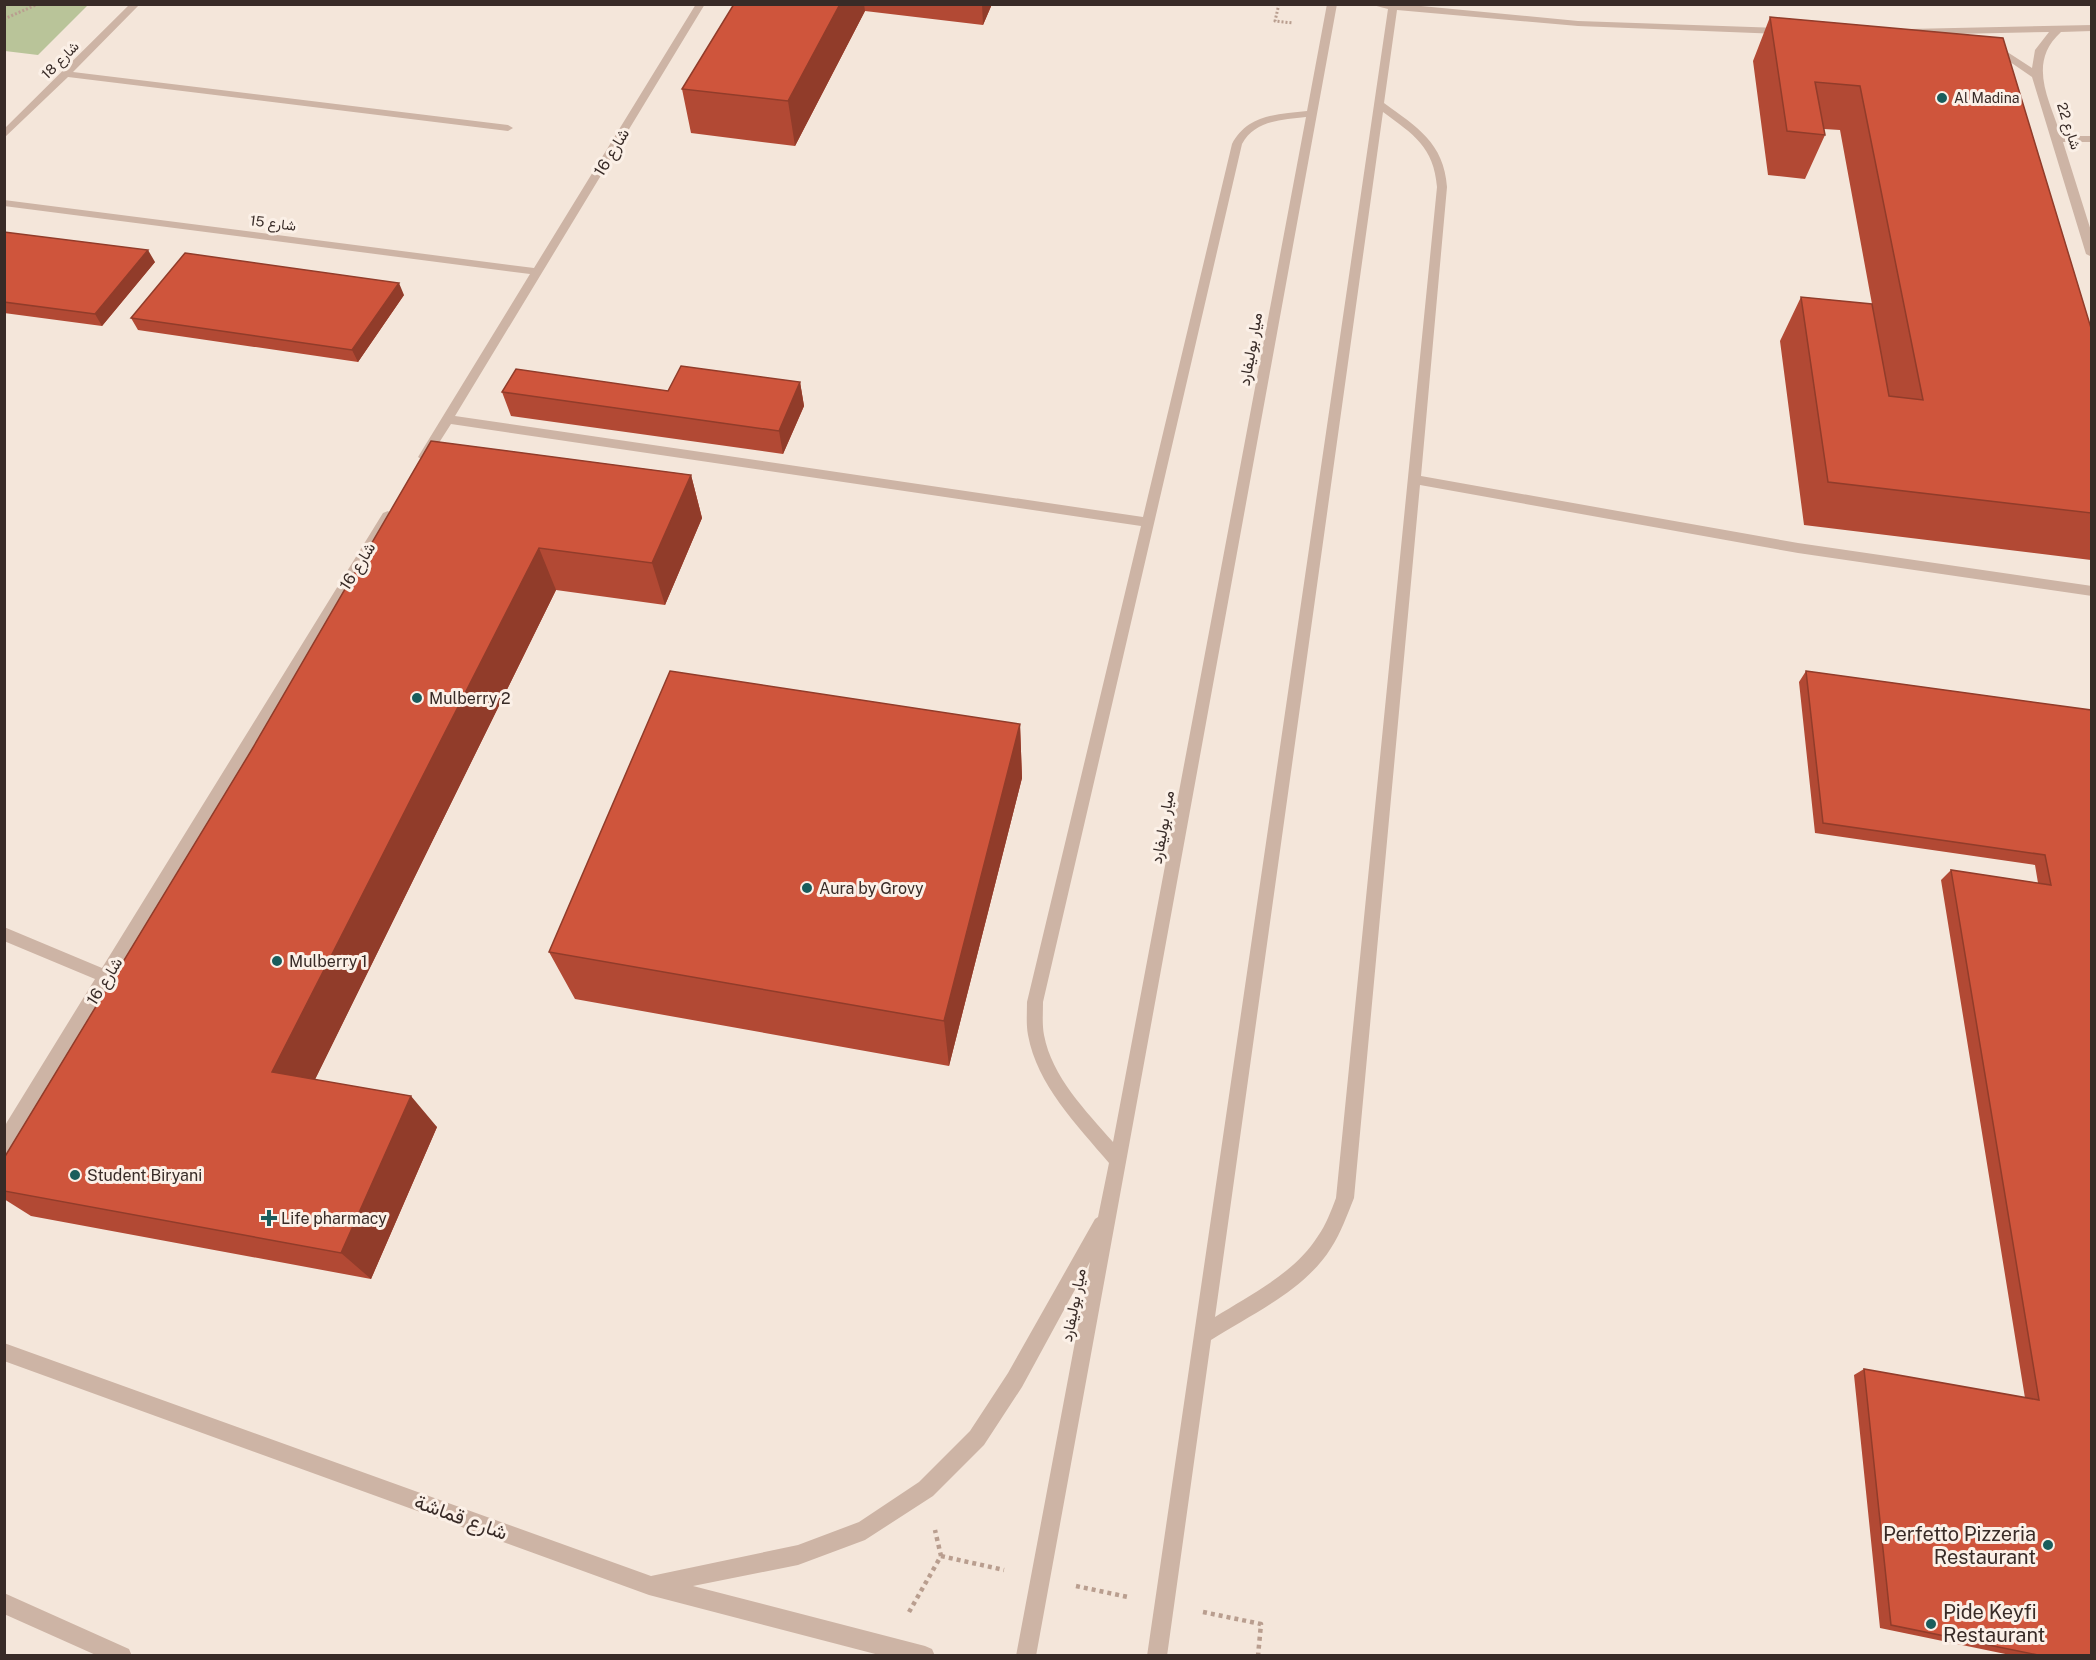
<svg xmlns="http://www.w3.org/2000/svg" width="2096" height="1660" viewBox="0 0 2096 1660" font-family="'Public Sans',Vazirmatn,sans-serif">
	<style>
		.green { fill: #b9c499 }
		.lines { fill: none; stroke-linecap: round; stroke-linejoin: round }
		.path-far1 { stroke: #b99e8f; stroke-width: 3; stroke-dasharray: 2 2; stroke-linecap: butt }
		.path { stroke: #b99e8f; stroke-width: 4.5; stroke-dasharray: 4 4; stroke-linecap: butt }
		.minor { fill: #cdb4a5; fill-rule: evenodd }
		.wall { fill: #b24934 }
		.shaded-wall { fill: #913c2a }
		.building { fill: #cf553c; stroke: #913c2a; stroke-width: 1.5 }
		.poi-dot { fill: #195d5c; stroke: #fbf0e7; stroke-width: 2 }
		.labels { text-anchor: middle; stroke-width: 6; stroke-linejoin: round; paint-order: stroke }
		.far-street-label { font-size: 14px; fill: #382b27; stroke: #fbf0e7 }
		.far-poi-label { font-size: 14px; fill: #382b27; stroke: #fbf0e7; text-anchor: start }
		.street-label { font-size: 16px; fill: #382b27; stroke: #fbf0e7 }
		.poi-label { font-size: 16px; fill: #382b27; stroke: #fbf0e7; text-anchor: start }
		.near-street-label { font-size: 20px; fill: #382b27; stroke: #fbf0e7 }
		.near-poi-label { font-size: 20px; fill: #382b27; stroke: #fbf0e7; text-anchor: end }
	</style>
	<rect width="100%" height="100%" fill="#f4e6da"/>
	<path class="green" d="M5,4H88V5L38,55L5,51Z"/>
	<g class="lines">
		<path class="path-far1" d="M1279,4L1275,21L1293,23
			M4,19L38,4"/>
		<path class="path" d="M941,1556L1004,1570
			M1076,1586L1128,1597
			M909,1612L941,1556L935,1530
			M1203,1612L1261,1624L1258,1656"/>
		<path class="minor" d="M130,4H140L73,72L508,125L513,128L508,131L68,77L4,138V129Z
			M696,4H705L455,416L1143,517L1232,144C1247,115 1277,114 1307,111L1327,4H1337L1036,1656H1016L1090,1262L1022,1387L984,1445L933,1496L865,1540L798,1565L693,1586L925,1646L932,1649L935,1656H883L649,1595L4,1361V1343L651,1576L798,1545L859,1522L919,1482L970,1431L1008,1373L1095,1219L1098,1217L1109,1163C1077,1125 1037,1085 1028,1035C1026,1024 1027,1013 1027,1002L1141,526L451,424L428,460L424,461L418,457L530,274L4,206V200L534,268ZM1306,117L1113,1142C1086,1111 1052,1077 1044,1035C1042,1024 1043,1013 1043,1002L1242,144C1255,120 1282,120 1306,117Z
			M1369,4H1400L1578,21L1783,28L1788,31L1783,34L1578,26L1397,10L1384,103C1417,127 1444,143 1447,187L1421,476L1798,543L2092,586V596L1798,553L1420,485L1354,1198C1347,1215 1341,1233 1331,1248C1305,1290 1252,1314 1211,1340L1167,1656H1147L1388,9ZM1383,112C1413,134 1434,147 1437,187L1336,1198C1331,1211 1326,1225 1318,1236C1295,1273 1250,1295 1215,1317Z
			M2092,25V31L2061,32C2027,63 2049,98 2061,136H2092V142H2063L2092,234V257L2086,254L2032,77L1987,46L1995,44L2032,68L2035,50L2049,32L1909,35L1904,32L1909,29Z
			M388,511L394,516L393,519L19,1134L10,1154L4,1156V1128L7,1122L95,979L4,941V927L102,968L383,513Z
			M4,1593L129,1649L132,1656H98L4,1614Z"/>
	</g>
	<path class="wall" d="M734,4H992L983,25L865,11L795,146L691,133L682,89Z
		M1770,17L2003,38L2091,328V560L1804,525L1780,341L1801,297L1872,304L1840,130L1824,129L1825,135L1805,179L1768,175L1753,61Z
		M4,232L155,262L102,326L4,313Z
		M404,295L358,362L138,330L131,318Z
		M800,382L804,406L783,454L511,416L502,392L668,391Z
		M431,441L691,475L702,518L665,605L556,590L315,1079L437,1127L371,1279L31,1216L4,1199V1158L251,751Z
		M1806,671L2091,710V1656H2015L1880,1628L1854,1375L1864,1369L2025,1398L1941,880L1951,870L2038,883L2035,865L1815,833L1799,682Z
		M1020,724L1022,778L949,1066L575,999L549,952Z"/>
	<path class="shaded-wall" d="M840,4H864L865,11L795,146L788,101Z
		M982,4H992L983,25Z
		M148,250L155,262L102,326L95,314Z
		M399,283L404,295L358,362L352,350Z
		M800,382L804,406L783,454L779,431Z
		M691,475L702,518L665,605L652,563Z
		M539,548L556,590L303,1104L272,1072Z
		M1020,724L1022,778L949,1066L944,1021Z
		M411,1096L437,1127L371,1279L341,1253Z"/>
	<path class="building" d="M734,4H840L788,101L682,89Z
		M1770,17L2003,38L2091,328V513L1828,482L1801,297L1872,304L1889,396L1923,400L1860,86L1815,82L1825,135L1787,131Z
		M4,232L148,250L95,314L4,302Z
		M185,253L399,283L352,350L131,318Z
		M681,366L800,382L779,431L502,392L516,369L668,391Z
		M431,441L691,475L652,563L539,548L272,1072L411,1096L341,1253L4,1191V1158L251,751Z
		M670,671L1020,724L944,1021L549,952Z
		M1806,671L2091,710V1656H2043L1891,1625L1864,1369L2039,1400L1951,870L2051,885L2045,855L1823,823Z"/>
	<g class="poi-dot">
		<circle cx="1942" cy="98" r="6"/>
		<circle cx="417" cy="698" r="6"/>
		<circle cx="807" cy="888" r="6"/>
		<circle cx="277" cy="961" r="6"/>
		<circle cx="75" cy="1175" r="6"/>
		<path d="M266 1209h6v6h6v6h-6v6h-6v-6h-6v-6h6z"/>
		<circle cx="2048" cy="1545" r="6"/>
		<circle cx="1931" cy="1624" r="6"/>
	</g>
	<g class="labels">
		<g class="far-street-label">
			<text transform="translate(60 60) rotate(-45)" y="5">شارع 18</text>
			<text transform="translate(2069 126) rotate(72)" y="5">شارع 22</text>
			<text transform="translate(273 223) rotate(7)" y="5">شارع 15</text>
		</g>
		<g class="far-poi-label">
			<text x="1954" y="103">Al Madina</text>
		</g>
		<g class="street-label">
			<text transform="translate(611 152) rotate(-59)" y="6">شارع 16</text>
			<text transform="translate(1250 349) rotate(-80)" y="6">ميار بوليفارد</text>
			<text transform="translate(357 566) rotate(-58)" y="6">شارع 16</text>
			<text transform="translate(1162 827) rotate(-80)" y="6">ميار بوليفارد</text>
			<text transform="translate(104 981) rotate(-58)" y="6">شارع 16</text>
			<text transform="translate(1073 1305) rotate(-79)" y="6">ميار بوليفارد</text>
		</g>
		<g class="poi-label">
			<text x="429" y="704">Mulberry 2</text>
			<text x="819" y="894">Aura by Grovy</text>
			<text x="289" y="967">Mulberry 1</text>
			<text x="87" y="1181">Student Biryani</text>
			<text x="281" y="1224">Life pharmacy</text>
		</g>
		<g class="near-street-label">
			<text transform="translate(461 1517) rotate(20)" y="7">شارع قماشة</text>
		</g>
		<g class="near-poi-label">
			<text x="2036" y="1541">Perfetto Pizzeria<tspan x="2036" dy="23">Restaurant</tspan></text>
			<text x="1943" y="1619" text-anchor="start">Pide Keyfi<tspan x="1943" dy="23">Restaurant</tspan></text>
		</g>
	</g>
	<rect width="2096" height="1660" fill="none" stroke="#382b27" stroke-width="12"/>
</svg>
